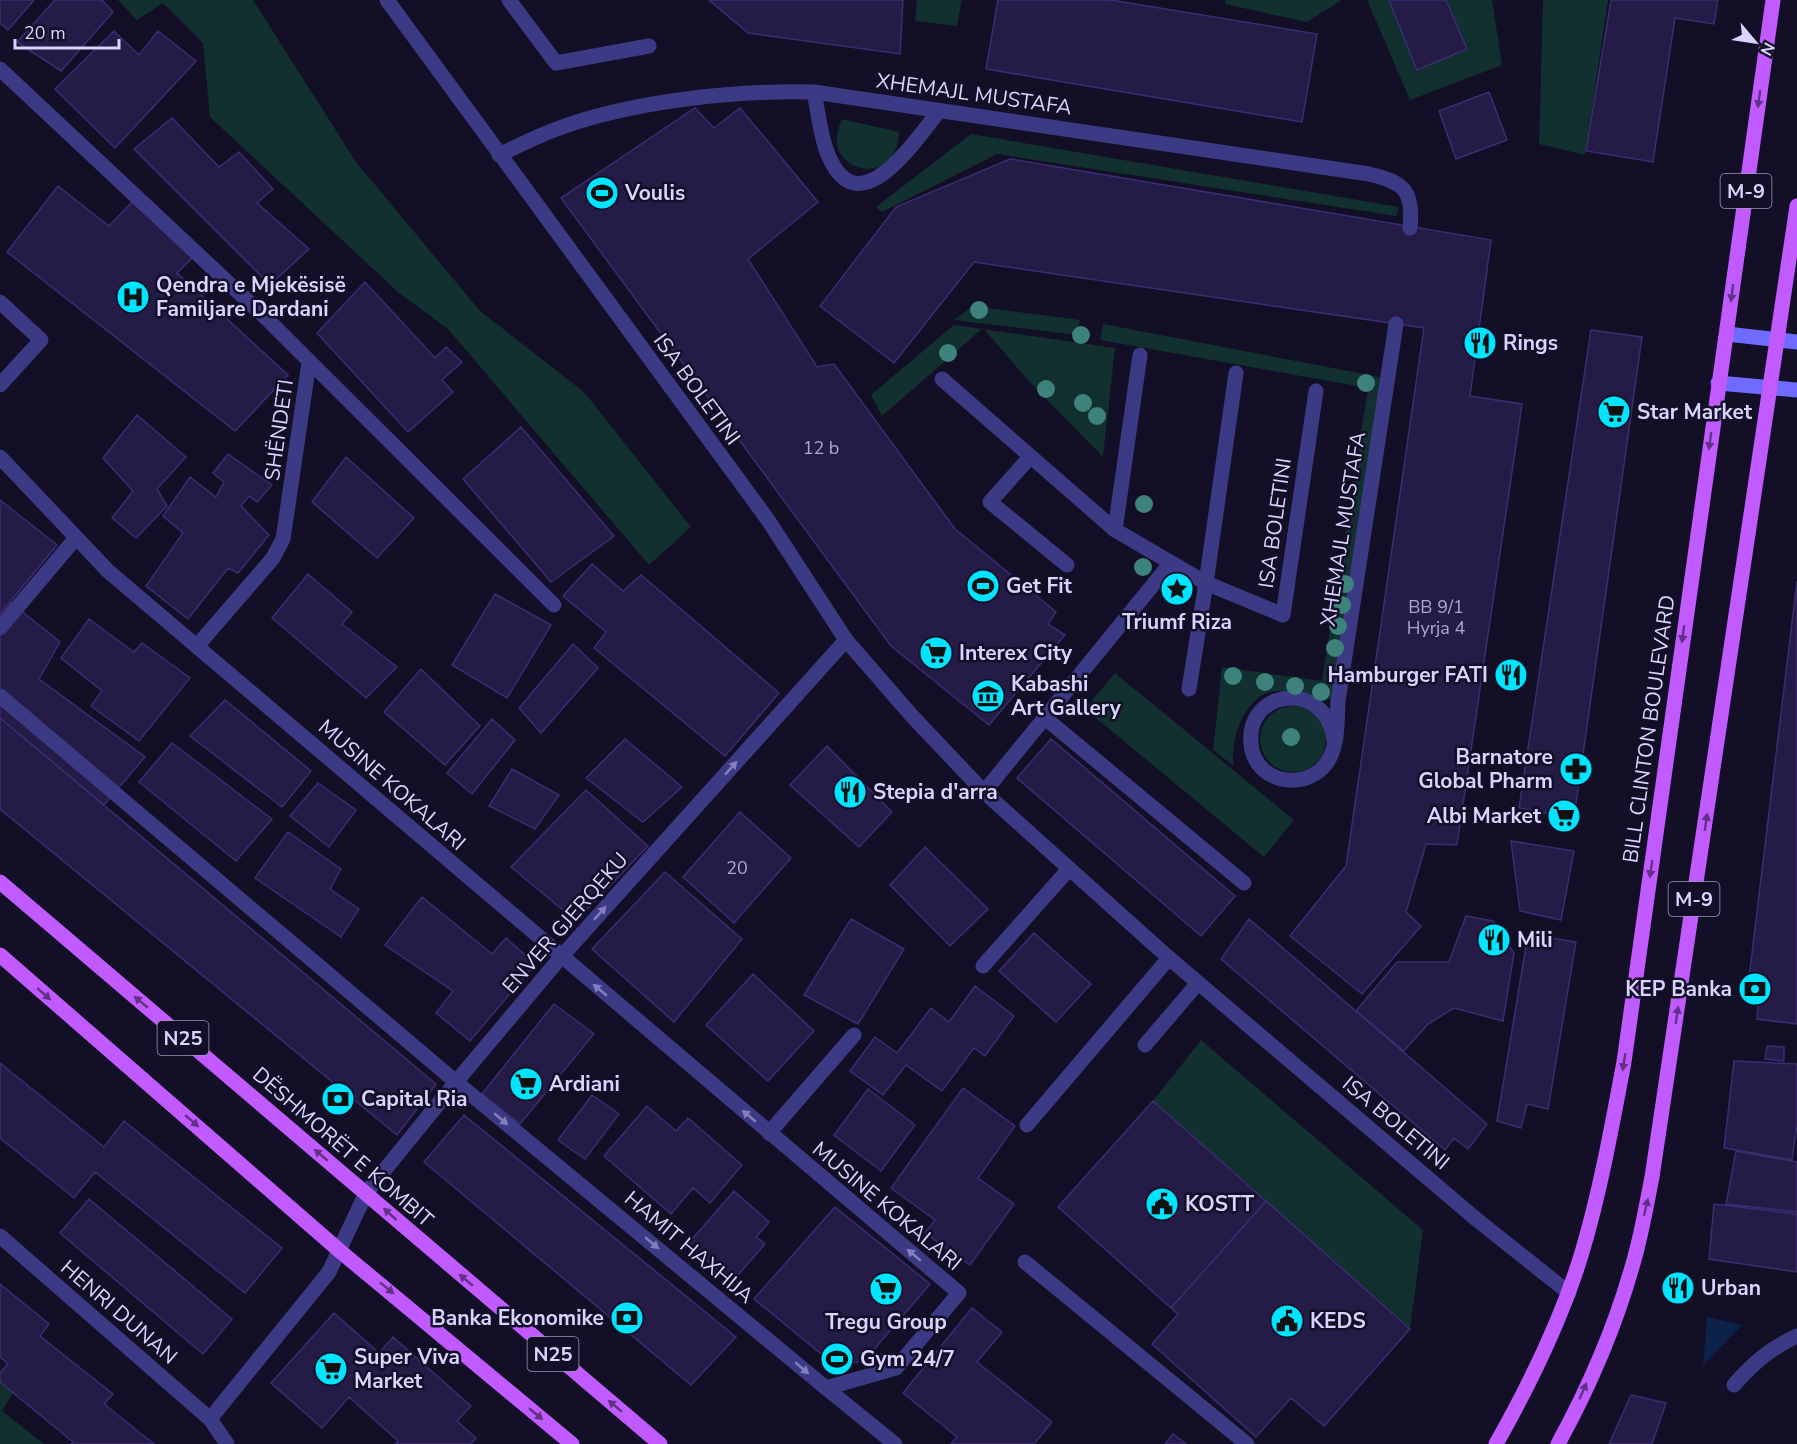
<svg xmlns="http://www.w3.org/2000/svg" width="1797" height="1444" viewBox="0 0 1797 1444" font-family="'Nunito Sans',sans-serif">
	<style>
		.green { fill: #12302f }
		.water { fill: #0c2248 }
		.building { fill: #241b47; stroke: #3b2d73; stroke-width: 1.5 }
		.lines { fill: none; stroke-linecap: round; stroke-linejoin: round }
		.service { stroke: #3d3a85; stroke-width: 15 }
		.minor { stroke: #3d3a85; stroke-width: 15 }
		.tertiary { stroke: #3d3a85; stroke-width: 15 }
		.secondary { stroke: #6f6bff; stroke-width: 15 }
		.primary { stroke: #c25bff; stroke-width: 15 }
		.tree { fill: #3d827b }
		.oneway { fill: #623188 }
		.oneway2 { fill: #837fbc }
		.labels { text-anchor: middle; stroke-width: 5; stroke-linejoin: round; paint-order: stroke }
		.number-label { font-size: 18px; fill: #aca6d1 }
		.shield { fill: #130f26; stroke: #9e99be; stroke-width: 1.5 }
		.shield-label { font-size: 20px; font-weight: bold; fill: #d9d4ff }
		.street-label { font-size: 21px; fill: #d9d4ff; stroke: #130f26 }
		.poi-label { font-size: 21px; font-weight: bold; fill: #d9d4ff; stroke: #130f26; text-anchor: start }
	</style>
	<rect width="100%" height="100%" fill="#130f26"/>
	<path class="green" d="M118,0H253L356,162L480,311L584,392L691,527L649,565L448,329L399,293L210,117L203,43L163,3L137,20Z
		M917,0H962L957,26L915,21Z
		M1225,0H1342L1307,22L1225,4Z
		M1367,0H1492L1502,65L1410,100Z
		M1543,0H1608L1585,155L1539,144Z
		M842,119L899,132C898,191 816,173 842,119Z
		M971,134L1399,207L1396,216L997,154L882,212L876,207Z
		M973,306L1080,320L1077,335L954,320Z
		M1103,324L1380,377L1386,392L1338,701C1319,697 1298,691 1279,691C1246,690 1229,740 1234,766L1213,750L1222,667L1322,681L1368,388L1100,340Z
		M954,325L1115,348L1103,457L1025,377L983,328L882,416L871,395Z
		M1115,673L1294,820L1264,857L1085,709Z
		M1260 739a33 33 0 1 1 66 0a33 33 0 1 1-66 0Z
		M1201,1040L1423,1230L1410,1329L1153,1101Z
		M0,1381L14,1391L2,1411L44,1444H0Z"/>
	<path class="water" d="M1707,1317L1742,1325L1703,1365Z"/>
	<path class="building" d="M0,0H34L8,30L0,23Z
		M55,0H102L113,12L61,71L17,42Z
		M709,0H903L900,54L748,33Z
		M998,0H1111L1317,34L1302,122L986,69Z
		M1389,0H1446L1467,49L1417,70Z
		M1611,0H1718L1714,24L1675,18L1653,162L1586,151Z
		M114,31L139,55L158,31L196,61L115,148L55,89Z
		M1489,92L1507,140L1456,159L1439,111Z
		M695,108L714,128L740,108L818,202L748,259L817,367L834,364L955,529L1056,612L1048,624L1065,635L989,725L891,646L561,198Z
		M172,118L219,167L239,152L273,189L257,203L309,249L270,285L134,149Z
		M1010,159L1491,240L1470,396L1522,404L1457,845L1426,844L1406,912L1421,926L1362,994L1290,936L1346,866L1424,328L974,262L894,363L820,306L896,207Z
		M58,186L109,226L134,200L195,255L177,273L288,375L235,431L7,252Z
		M365,282L435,358L446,347L462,362L442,380L453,392L408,432L317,333Z
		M1591,330L1642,337L1574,818L1519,808Z
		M137,415L186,457L157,489L167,506L136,538L112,518L133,491L103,458Z
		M521,427L614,536L551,582L463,479Z
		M228,454L272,485L257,502L249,496L241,506L269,535L238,573L228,568L188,619L146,586L183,533L163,516L190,477L216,497L224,482L213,473Z
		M346,457L414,518L377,558L312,502Z
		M0,500L57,545L0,614Z
		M592,564L623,591L641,575L779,693L725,756L594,648L606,632L563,596Z
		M308,574L352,612L342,624L397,667L366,698L272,618Z
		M1797,581V1024L1757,1019L1758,1005L1746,1003Z
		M495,594L551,625L507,698L452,665Z
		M10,602L60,642L39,679L145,757L104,805L0,718V614Z
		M89,619L134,652L142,643L190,678L139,741L91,706L102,691L61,658Z
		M573,644L598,668L541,733L519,708Z
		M421,669L480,726L445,765L384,712Z
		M225,700L311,771L282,807L190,736Z
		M0,718L436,1084L397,1135L0,809Z
		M492,719L515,740L472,794L447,773Z
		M625,739L682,787L643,822L586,778Z
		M1051,739L1235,896L1201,936L1017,778Z
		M172,743L272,819L236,861L139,782Z
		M827,746L892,812L859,847L790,785Z
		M512,769L559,795L535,829L489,806Z
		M318,783L356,810L329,847L290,816Z
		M586,790L648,846L576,921L511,867Z
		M740,812L791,858L734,923L683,877Z
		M288,832L341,869L330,889L359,909L341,937L255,878Z
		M1511,841L1574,851L1561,920L1520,911Z
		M925,847L988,909L950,946L890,885Z
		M665,872L742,939L674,1022L592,949Z
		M422,897L492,954L506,938L535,964L470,1041L436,1013L453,991L385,945Z
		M1466,916L1493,921L1514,953L1503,1021L1454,1008L1428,1024L1404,1051L1356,1011L1397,962H1449Z
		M851,919L904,949L858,1024L804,995Z
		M1249,919L1487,1124L1468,1149L1454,1138L1445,1150L1221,959Z
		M1034,933L1091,984L1056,1022L999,971Z
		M1528,934L1576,942L1548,1109L1527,1104L1521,1128L1497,1121Z
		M753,974L814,1031L768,1081L706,1025Z
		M975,986L1014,1016L985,1056L974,1048L942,1091L906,1065L883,1095L850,1071L875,1037L897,1053L931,1008L949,1022Z
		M554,1004L594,1034L520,1124L482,1094Z
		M1767,1046L1784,1047V1061L1765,1059Z
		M1734,1061L1797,1064V1124L1792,1160L1724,1148Z
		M0,1063L104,1147L124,1121L282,1248L245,1293L95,1172L74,1198L0,1138Z
		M963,1088L1015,1126L978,1178L1014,1204L970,1265L925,1233L935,1220L891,1188Z
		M868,1089L915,1125L881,1171L834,1135Z
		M592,1095L619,1114L585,1159L558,1140Z
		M1153,1101L1266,1201L1171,1308L1058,1207Z
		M647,1106L676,1131L688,1118L742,1165L710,1203L693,1188L671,1214L604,1156Z
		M464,1115L736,1337L691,1385L424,1162Z
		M1736,1151L1797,1162V1212L1726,1204Z
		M734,1191L769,1222L756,1237L765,1244L732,1282L688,1244Z
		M89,1199L232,1319L203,1354L60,1233Z
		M1266,1201L1410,1329L1324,1426L1291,1398L1256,1437L1152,1344L1178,1314L1171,1308Z
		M1714,1204L1797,1214V1272L1709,1259Z
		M835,1207L930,1284L864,1361L836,1366L754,1299Z
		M0,1284L49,1324L40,1336L113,1394L104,1404L154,1444H71L73,1442L0,1382V1373L8,1364L0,1357Z
		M972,1308L1002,1332L977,1362L1052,1422L1034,1444H951L957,1437L903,1393Z
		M334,1313L379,1353L393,1337L471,1406L457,1421L476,1438L471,1444H395L398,1441L349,1397L322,1428L271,1383Z
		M1631,1395L1666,1403L1652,1444H1609Z
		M1173,1434L1186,1444H1165Z"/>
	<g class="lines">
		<path class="service" d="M509,0L556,63L649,46
			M814,92C818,111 820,134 827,152C857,230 914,142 939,111
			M499,155C519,145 540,135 562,127C635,101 736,90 814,92L1369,174C1404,182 1414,191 1410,228
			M0,302L41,340L0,385
			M942,379L1115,530L1206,583L1236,373
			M1030,457L990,502L1067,565
			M1115,530L1140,355
			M1189,689L1206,583L1283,615L1316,391
			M1045,718L1244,883
			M1334,741C1328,679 1245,688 1251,744C1255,787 1315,793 1331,755C1338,740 1337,718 1338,701L1396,324
			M984,792L1170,564
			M983,966L1069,869
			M1145,1045L1198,983
			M1027,1125L1169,958
			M769,1133L854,1035
			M1025,1262L1247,1444
			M826,1388L895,1444"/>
		<path class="minor" d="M0,69L267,319L554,605
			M0,457L108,571L959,1293L896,1368L826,1388L456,1082L0,696
			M0,628L75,539
			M197,646L273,558L283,539L309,362
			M0,1236L210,1419L227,1444
			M1734,1385C1753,1363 1771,1348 1797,1336
			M210,1419L329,1272L366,1193L456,1082L561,957L846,640"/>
		<path class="tertiary" d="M387,0L768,520L846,640L912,716L984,792L1169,958L1476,1219L1569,1293"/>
		<path class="secondary" d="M1727,334L1797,342
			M1718,383L1797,390"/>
		<path class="primary" d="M0,882L660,1444
			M0,955L341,1252L572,1444
			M1496,1444C1531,1382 1563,1317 1583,1249C1601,1188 1612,1125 1624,1062L1773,0
			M1558,1444C1588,1389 1615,1327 1632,1267C1641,1238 1646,1207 1652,1177L1797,206"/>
	</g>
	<g class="tree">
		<circle cx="979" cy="310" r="9"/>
		<circle cx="1081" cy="335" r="9"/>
		<circle cx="948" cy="353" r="9"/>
		<circle cx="1366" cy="383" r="9"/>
		<circle cx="1046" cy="389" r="9"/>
		<circle cx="1083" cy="403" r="9"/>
		<circle cx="1097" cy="416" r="9"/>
		<circle cx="1144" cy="504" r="9"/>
		<circle cx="1143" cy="567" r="9"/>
		<circle cx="1345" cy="584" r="9"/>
		<circle cx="1342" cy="605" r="9"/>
		<circle cx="1338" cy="626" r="9"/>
		<circle cx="1335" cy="648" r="9"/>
		<circle cx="1233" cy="676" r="9"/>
		<circle cx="1265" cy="682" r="9"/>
		<circle cx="1295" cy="686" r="9"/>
		<circle cx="1321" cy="692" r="9"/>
		<circle cx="1291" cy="737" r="9"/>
	</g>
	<defs><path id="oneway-solid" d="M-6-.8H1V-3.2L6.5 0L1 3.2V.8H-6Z" transform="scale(1.5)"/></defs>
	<g class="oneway">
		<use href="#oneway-solid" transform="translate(1759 99) rotate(98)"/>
		<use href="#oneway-solid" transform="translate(1732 293) rotate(97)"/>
		<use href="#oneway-solid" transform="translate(1710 441) rotate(98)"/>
		<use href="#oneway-solid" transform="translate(1683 634) rotate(98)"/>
		<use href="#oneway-solid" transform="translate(1706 822) rotate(-82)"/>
		<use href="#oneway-solid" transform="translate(1651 869) rotate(98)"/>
		<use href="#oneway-solid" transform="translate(44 994) rotate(41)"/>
		<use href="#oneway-solid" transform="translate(141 1002) rotate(-140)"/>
		<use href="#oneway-solid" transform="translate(1677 1015) rotate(-82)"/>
		<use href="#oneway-solid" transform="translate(1624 1062) rotate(99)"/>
		<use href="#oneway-solid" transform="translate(192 1121) rotate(41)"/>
		<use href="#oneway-solid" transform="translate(321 1155) rotate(-140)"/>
		<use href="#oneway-solid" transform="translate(1646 1207) rotate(-77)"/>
		<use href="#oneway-solid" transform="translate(390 1214) rotate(-138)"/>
		<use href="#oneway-solid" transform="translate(466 1280) rotate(-140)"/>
		<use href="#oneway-solid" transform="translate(387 1288) rotate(39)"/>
		<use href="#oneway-solid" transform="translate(1583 1391) rotate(-66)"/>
		<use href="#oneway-solid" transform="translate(615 1406) rotate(-140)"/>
		<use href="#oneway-solid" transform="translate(536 1414) rotate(40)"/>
	</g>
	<g class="oneway2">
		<use href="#oneway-solid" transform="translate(731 768) rotate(-48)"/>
		<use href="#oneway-solid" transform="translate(600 913) rotate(-48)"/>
		<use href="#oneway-solid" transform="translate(600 990) rotate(-140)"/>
		<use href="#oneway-solid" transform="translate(749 1116) rotate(-140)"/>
		<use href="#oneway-solid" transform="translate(501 1119) rotate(40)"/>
		<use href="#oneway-solid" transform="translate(652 1243) rotate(40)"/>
		<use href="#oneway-solid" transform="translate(914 1255) rotate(-140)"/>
		<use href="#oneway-solid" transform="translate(802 1368) rotate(40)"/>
	</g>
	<defs>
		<g id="stadium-disc" transform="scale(1.725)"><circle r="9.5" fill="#00e5ff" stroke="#130f26"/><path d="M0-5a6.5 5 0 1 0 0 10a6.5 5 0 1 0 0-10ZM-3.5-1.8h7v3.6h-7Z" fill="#111"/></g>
		<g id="hospital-disc" transform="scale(1.725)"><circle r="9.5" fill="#00e5ff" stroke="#130f26"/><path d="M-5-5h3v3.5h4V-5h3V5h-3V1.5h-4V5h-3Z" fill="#111"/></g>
		<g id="restaurant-disc" transform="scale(1.725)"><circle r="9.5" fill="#00e5ff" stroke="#130f26"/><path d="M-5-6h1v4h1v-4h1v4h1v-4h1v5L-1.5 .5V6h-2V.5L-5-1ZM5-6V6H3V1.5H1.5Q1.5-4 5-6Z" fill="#111"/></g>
		<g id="supermarket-disc" transform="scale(1.725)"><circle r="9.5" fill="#00e5ff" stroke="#130f26"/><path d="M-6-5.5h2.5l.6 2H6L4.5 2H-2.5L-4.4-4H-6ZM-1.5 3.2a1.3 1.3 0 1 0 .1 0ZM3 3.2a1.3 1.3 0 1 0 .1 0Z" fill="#111"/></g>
		<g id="sight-disc" transform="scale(1.725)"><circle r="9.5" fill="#00e5ff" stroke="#130f26"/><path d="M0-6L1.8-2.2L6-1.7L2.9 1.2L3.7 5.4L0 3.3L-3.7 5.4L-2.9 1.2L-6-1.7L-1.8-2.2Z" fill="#111"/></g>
		<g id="museum-disc" transform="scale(1.725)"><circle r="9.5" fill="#00e5ff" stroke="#130f26"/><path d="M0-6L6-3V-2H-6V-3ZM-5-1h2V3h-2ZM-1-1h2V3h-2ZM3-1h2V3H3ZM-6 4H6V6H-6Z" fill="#111"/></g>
		<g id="pharmacy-disc" transform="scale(1.725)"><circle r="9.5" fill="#00e5ff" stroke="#130f26"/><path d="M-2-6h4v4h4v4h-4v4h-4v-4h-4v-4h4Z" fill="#111"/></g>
		<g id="bank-disc" transform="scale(1.725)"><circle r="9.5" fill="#00e5ff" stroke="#130f26"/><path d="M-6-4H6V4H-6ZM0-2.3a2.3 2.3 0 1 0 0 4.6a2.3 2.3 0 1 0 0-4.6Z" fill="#111"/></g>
		<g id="civic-disc" transform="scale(1.725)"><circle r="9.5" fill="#00e5ff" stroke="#130f26"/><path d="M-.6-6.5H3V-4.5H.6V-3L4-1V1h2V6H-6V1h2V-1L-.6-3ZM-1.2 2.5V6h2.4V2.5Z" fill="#111"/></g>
	</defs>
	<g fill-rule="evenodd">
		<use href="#stadium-disc" x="602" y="193"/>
		<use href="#hospital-disc" x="133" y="297"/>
		<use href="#restaurant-disc" x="1480" y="343"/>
		<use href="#supermarket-disc" x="1614" y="412"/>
		<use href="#stadium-disc" x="983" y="586"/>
		<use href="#sight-disc" x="1177" y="589"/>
		<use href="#supermarket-disc" x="936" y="653"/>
		<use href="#restaurant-disc" x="1511" y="675"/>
		<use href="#museum-disc" x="988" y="696"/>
		<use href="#pharmacy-disc" x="1576" y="769"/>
		<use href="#restaurant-disc" x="850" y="792"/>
		<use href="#supermarket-disc" x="1564" y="816"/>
		<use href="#restaurant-disc" x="1494" y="940"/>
		<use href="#bank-disc" x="1755" y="989"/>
		<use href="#supermarket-disc" x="526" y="1084"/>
		<use href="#bank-disc" x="338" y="1099"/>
		<use href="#civic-disc" x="1162" y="1204"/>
		<use href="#restaurant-disc" x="1678" y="1288"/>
		<use href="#supermarket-disc" x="886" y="1289"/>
		<use href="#bank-disc" x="627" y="1318"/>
		<use href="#civic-disc" x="1287" y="1321"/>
		<use href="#stadium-disc" x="837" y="1359"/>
		<use href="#supermarket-disc" x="331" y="1369"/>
	</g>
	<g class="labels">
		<g class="number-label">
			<text x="821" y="454">12 b</text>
			<text x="1436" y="613">BB 9/1<tspan x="1436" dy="21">Hyrja 4</tspan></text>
			<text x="737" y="874">20</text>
		</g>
		<g class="shield">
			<rect x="1720.5" y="174" width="51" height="34" rx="4.5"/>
			<rect x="1668.5" y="882" width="51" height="34" rx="4.5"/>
			<rect x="157.5" y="1021" width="51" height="34" rx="4.5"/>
			<rect x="527.5" y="1337" width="51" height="34" rx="4.5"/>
		</g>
		<g class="shield-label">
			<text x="1746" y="198">M-9</text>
			<text x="1694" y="906">M-9</text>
			<text x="183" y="1045">N25</text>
			<text x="553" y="1361">N25</text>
		</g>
		<g class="street-label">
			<text transform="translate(974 94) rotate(8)" y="7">XHEMAJL MUSTAFA</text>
			<text transform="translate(697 389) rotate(54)" y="7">ISA BOLETINI</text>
			<text transform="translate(279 430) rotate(-82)" y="7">SHËNDETI</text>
			<text transform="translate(1275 523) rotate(-82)" y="7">ISA BOLETINI</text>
			<text transform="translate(1343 529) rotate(-81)" y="7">XHEMAJL MUSTAFA</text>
			<text transform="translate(1649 729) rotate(-82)" y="7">BILL CLINTON BOULEVARD</text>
			<text transform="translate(392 785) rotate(41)" y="7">MUSINE KOKALARI</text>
			<text transform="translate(565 923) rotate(-49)" y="7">ENVER GJERQEKU</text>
			<text transform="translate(1396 1123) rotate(40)" y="7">ISA BOLETINI</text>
			<text transform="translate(343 1147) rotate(41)" y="7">DËSHMORËT E KOMBIT</text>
			<text transform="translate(887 1206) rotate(40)" y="7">MUSINE KOKALARI</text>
			<text transform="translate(689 1247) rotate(40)" y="7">HAMIT HAXHIJA</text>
			<text transform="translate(119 1312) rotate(41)" y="7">HENRI DUNAN</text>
		</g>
		<g class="poi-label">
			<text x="625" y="200">Voulis</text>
			<text x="156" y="292">Qendra e Mjekësisë<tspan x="156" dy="24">Familjare Dardani</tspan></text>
			<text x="1503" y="350">Rings</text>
			<text x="1637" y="419">Star Market</text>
			<text x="1006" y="593">Get Fit</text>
			<text x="1177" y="629" text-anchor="middle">Triumf Riza</text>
			<text x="959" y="660">Interex City</text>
			<text x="1488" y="682" text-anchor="end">Hamburger FATI</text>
			<text x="1011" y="691">Kabashi<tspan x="1011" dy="24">Art Gallery</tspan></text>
			<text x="1553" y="764" text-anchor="end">Barnatore<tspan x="1553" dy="24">Global Pharm</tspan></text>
			<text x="873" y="799">Stepia d'arra</text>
			<text x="1541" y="823" text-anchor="end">Albi Market</text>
			<text x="1517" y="947">Mili</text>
			<text x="1732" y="996" text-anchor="end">KEP Banka</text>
			<text x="549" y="1091">Ardiani</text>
			<text x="361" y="1106">Capital Ria</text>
			<text x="1185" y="1211">KOSTT</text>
			<text x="1701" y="1295">Urban</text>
			<text x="604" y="1325" text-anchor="end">Banka Ekonomike</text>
			<text x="1310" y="1328">KEDS</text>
			<text x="886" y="1329" text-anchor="middle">Tregu Group</text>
			<text x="354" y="1364">Super Viva<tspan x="354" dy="24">Market</tspan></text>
			<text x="860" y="1366">Gym 24/7</text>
		</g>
	</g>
	<g transform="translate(1755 42) rotate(119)" stroke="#130f26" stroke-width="4.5" paint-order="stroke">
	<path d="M0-4.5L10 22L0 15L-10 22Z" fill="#d9d4ff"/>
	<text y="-9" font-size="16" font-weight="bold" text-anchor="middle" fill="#d9d4ff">N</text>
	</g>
	<path d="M15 39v9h104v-9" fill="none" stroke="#d9d4ff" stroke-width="3"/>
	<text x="24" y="39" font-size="18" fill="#d9d4ff" stroke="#130f26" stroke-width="4.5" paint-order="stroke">20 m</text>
</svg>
